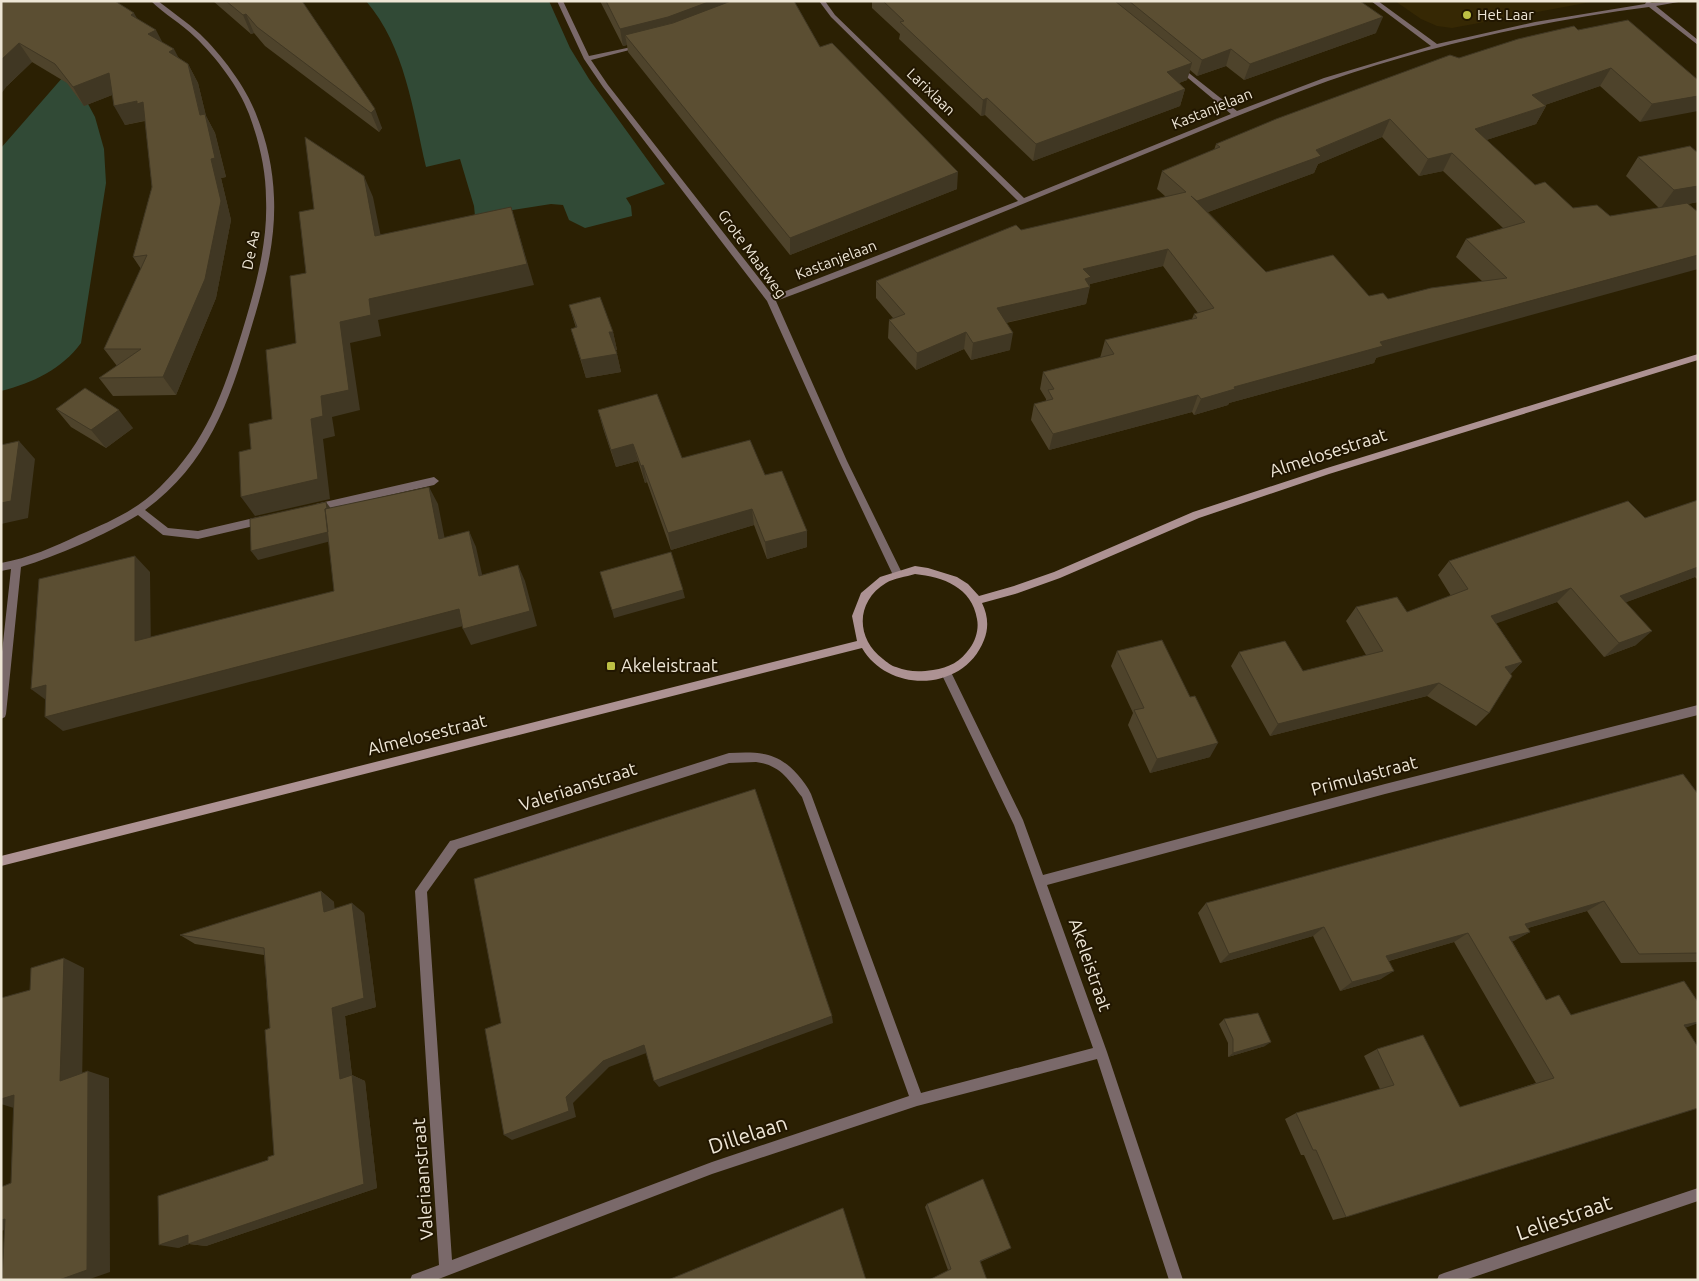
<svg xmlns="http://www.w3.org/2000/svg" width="1699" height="1281" viewBox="0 0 1699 1281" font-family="Ubuntu,sans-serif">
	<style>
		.built { fill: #362804 }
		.green { fill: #314a36 }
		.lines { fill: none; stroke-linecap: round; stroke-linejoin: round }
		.street { fill: #7a696a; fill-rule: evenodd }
		.secondary { fill: #ad9293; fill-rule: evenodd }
		.wall { fill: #4e432b; fill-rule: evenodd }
		.shaded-wall { fill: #403723 }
		.building { fill: #5b4e32; stroke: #403723; fill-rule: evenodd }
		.poi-dot { fill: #bcbf44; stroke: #211600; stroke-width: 2 }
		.labels { text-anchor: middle; stroke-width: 4; stroke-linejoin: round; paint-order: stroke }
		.far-poi-label { font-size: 15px; fill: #eee6d6; stroke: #211600; text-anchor: start }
		.far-street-label { font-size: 15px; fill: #eee6d6; stroke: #211600 }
		.street-label { font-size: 18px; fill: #eee6d6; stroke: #211600 }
		.poi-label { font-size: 18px; fill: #eee6d6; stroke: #211600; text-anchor: start }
		.near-street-label { font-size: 21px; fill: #eee6d6; stroke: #211600 }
	</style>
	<rect width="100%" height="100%" fill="#2b2003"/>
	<path class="built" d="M1395,1H1596L1452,28L1437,26L1421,19Z"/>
	<path class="green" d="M366,1H549L570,48L589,79L665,184L626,198L631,206L632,216L585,228L569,220L563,205L551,204L475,216L474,206L460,159L426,167C413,111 405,46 366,1Z
		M73,76L95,117L104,149L106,183L81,343C62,369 33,383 1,391V148L63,77Z"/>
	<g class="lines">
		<path class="street" d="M151,1H158C172,12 187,22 200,34C221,54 246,87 256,114C267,141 273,169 274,198C276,244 263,289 250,332C229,402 208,464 145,510L168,528L198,531L263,516L268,520L263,524L198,539L163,535L138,515C105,535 57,556 21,567L6,714L5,717L1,719V661L11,569L1,571V563C29,558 54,547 79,535C109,522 137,510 160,487C207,441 223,393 242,332C255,289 268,244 266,199C266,170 259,141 249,114C239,87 216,57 195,37C182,24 164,14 151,1Z
			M557,1H563L589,56L641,45V47L591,60L608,85L773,296L1018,201L831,17L819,1H825L835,15L1024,198L1231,114L1176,68V66H1180L1237,111L1324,78L1431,46L1371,1H1378L1437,44L1535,22L1645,4L1647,1L1652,3L1684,1L1656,6L1698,40V45L1649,7C1540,21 1432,45 1328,81C1248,110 1170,144 1091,176C986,219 882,262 776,301L847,461L902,573L900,576H894L892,573L839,461L767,301L603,87L584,59Z
			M434,477L439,481L434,485L316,512L311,508L316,504Z
			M946,669L950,670L1023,820L1043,875L1385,784L1698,705V715L1385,794L1047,885L1107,1052L1183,1280H1169L1097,1059L917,1106L712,1174L436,1280H410L412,1275L439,1265L415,891L450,841L454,840L729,753C758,752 777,751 798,775C803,781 808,787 811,794L921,1093L1093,1048L1014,825L941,673L942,670ZM756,762C780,765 788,779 802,797L909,1096L712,1162L452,1260L427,892L458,849L729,763Z
			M1698,1188V1201L1465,1280H1437L1439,1275L1444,1273Z"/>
		<path class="secondary" d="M1698,354V360L1329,474L1199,518L1060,578L1015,594L982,603C988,615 989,628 984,640C964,692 889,694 862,648L1,866V856L857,641L852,616L861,593L880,577L915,566L928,568L957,577L968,584L979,596L1014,586L1054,572L1193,512L1327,468ZM915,574C943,577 972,587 977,619C979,628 976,640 970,648C961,661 949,668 933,670C919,672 909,672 896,667C891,666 887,662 883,659C855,638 856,601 886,583C894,578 906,577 915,574Z"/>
	</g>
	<path class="wall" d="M1,1L138,19L179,58L188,64L198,83L206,116L215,133L226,177L221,178L231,220L216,298L176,395L113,396L99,378L117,366L104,349L141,269L133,257L152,187L145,121L125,125L112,95L84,106L67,83L32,62L7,86Z
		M213,1H302L382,128L379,132L265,46L254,33L251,34Z
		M600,1H794L820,47L957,189L790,255L628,52L627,45L623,46Z
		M872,1H1360L1376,33L1244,80L1226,66L1197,76L1190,70L1187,80L1179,83L1185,89L1180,106L1033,161L985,115L981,116L899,39L900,34L872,8Z
		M1578,30L1698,80L1640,122L1600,86L1545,105L1546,106L1536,124L1486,140L1535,185L1573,208L1610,216L1659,208L1626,176L1638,157L1698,202L1688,204L1376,358L1374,363L1229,403L1228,405L1194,415L1192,412L1049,450L1031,420L1034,404L1046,401V399L1040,389L1043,372L1100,358L1105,340L1192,319L1194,314L1198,313L1163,266L1090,284L1086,304L1006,323L1010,350L971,360L964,349L916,370L888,338L889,320L893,318L876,298V281L1166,197L1157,189L1162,171L1214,150L1216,144L1459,58ZM1382,137L1419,176L1443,171L1503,228L1466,239L1456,257L1482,281L1388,299L1369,296L1266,272L1208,212L1314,173L1318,164Z
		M569,305L613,332L617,350H616L621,372L586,378L571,329L576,328Z
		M56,409L133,428L106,448L71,427Z
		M598,410L682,458L765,475L807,531V547L767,559L754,525L671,550L647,482L645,483L638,461L616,467L603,428Z
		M1698,500V580L1695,577L1626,602L1636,645L1604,657L1557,602L1496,623L1522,662L1510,674L1489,713L1476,726L1427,696L1270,736L1231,666L1239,652L1303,671L1366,655L1346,621L1356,607L1407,612L1451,596L1438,575L1449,561L1645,518Z
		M1117,651L1210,757L1150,773L1128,725L1133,713L1111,666Z
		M1698,794V962L1621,963L1587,911L1528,928L1530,932L1512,941L1546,1000L1571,1015L1698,1002V1023L1685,1027L1346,1217L1333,1220L1304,1155H1301L1285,1119L1296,1113L1380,1089L1364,1056L1377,1049L1460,1107L1536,1083L1454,942L1389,961L1381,979L1340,991L1313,936L1220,963L1198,913L1206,903Z
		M321,891L334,902V909L364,913L376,1007L345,1016L352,1075L365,1081L377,1188L206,1246L189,1244L178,1248L274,1155L270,1028L264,955L195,944L180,935Z
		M1224,1019L1265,1046L1228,1057V1043L1219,1024Z
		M927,1204L1007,1250L980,1262L948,1270L925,1207Z"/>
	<path class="shaded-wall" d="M711,1H757L625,35L627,45L623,46L620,29Z
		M134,13L145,32L131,15Z
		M246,14L254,33L251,34L243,15Z
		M1383,17L1376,33L1244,80L1250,64Z
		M156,30L166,49L148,34Z
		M19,43L32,62L7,86L1,94V60Z
		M174,49L184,68L169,52Z
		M1231,49L1226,66L1197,76L1202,60Z
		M1192,63L1187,80L1163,89L1167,72Z
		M188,64L198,83L206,116L215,133L226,177L221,178L231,220L216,298L176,395L163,377L211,159Z
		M1611,68L1600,86L1522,113L1532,95Z
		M109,73L120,92L84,106L73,87Z
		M1185,89L1180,106L1033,161L1036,144Z
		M1698,96V111L1640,122L1652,104Z
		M987,98L985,115L981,116L983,100Z
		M137,101L143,102L147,120L125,125L114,106Z
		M1546,106L1536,124L1465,147L1475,129Z
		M375,109L382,128L379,132L371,113Z
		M1390,119L1382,137L1318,164L1314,173L1192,218L1197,201Z
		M1452,153L1443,171L1419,176L1428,159Z
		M958,172L957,189L790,255V238Z
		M364,176L373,197L385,257L375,236Z
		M1698,186V202L1660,209L1674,190Z
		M511,207L534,285L378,320L381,336L350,343L360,410L332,417L335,436L323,439L330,499L255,516L241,497L311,419L321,396L340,322L369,299Z
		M1168,249L1163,266L1090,284L1089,287H1090L1086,304L995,325L997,308L1083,269Z
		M1698,255V269L1376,358L1374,363L1229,403L1228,405L1194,415L1201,399L1234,387L1380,342Z
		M609,332H613L617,350L614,351Z
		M966,332L964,349L916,370L917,353Z
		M1013,333L1010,350L971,360L973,343Z
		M617,354L621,372L586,378L581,360Z
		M1198,395L1192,412L1049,450L1053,434Z
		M119,410L133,428L106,448L91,430Z
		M19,441L35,459L28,518L1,524V503Z
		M633,444L638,461L616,467L611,450Z
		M643,465L647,482L645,483L641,466Z
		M429,487L438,504L448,555L439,539Z
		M326,502L332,510L335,540L258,560L251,551Z
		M752,509L754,525L671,550L668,533Z
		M469,531L476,547L486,592L479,576Z
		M807,531V547L767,559L765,542Z
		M135,556L150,572L151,656L135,641Z
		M518,565L525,581L537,626L471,645L463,629Z
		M1698,567V574L1695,577L1605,610L1620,596Z
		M1571,588L1557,602L1478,630L1491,616Z
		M683,590L685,598L614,618L612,610Z
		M459,609L467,625L63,731L45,717Z
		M1652,631L1636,645L1604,657L1619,643Z
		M1522,662L1509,676L1505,667Z
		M1439,683L1427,696L1270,736L1278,724Z
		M46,685L50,703L31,689Z
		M1218,743L1210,757L1150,773L1157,759Z
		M321,891L334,902L336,922L324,912Z
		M1604,901L1587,911L1510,933L1525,924Z
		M352,903L364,913L376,1007L345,1016L353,1085L340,1079L332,1008Z
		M1324,927L1313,936L1220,963L1229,954Z
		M1530,932L1514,941L1494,946L1509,937Z
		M1468,933L1454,942L1374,965L1386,956Z
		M64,958L84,968L82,1088L60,1081Z
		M1394,971L1381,979L1340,991L1352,982Z
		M832,1016L833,1023L659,1087L654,1081Z
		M1698,1022V1023L1688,1027L1664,1033L1684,1025Z
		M1271,1042L1265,1046L1228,1057L1233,1053Z
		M644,1045L649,1052L609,1067L573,1103L576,1117L512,1140L504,1135L603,1061Z
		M88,1071L109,1078L110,1272L87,1280H59Z
		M352,1075L365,1081L377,1188L206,1246L189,1244L178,1248L159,1245L188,1235L194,1242Z
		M14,1095L17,1109L1,1104V1099Z
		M5,1219L29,1223L1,1231V1220Z"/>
	<path class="building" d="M1,1H115L134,13L131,15L156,30L148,34L174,49L169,52L188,64L200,115L205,114L215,158L211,159L221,201L205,279L163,377L99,378L141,349H104L147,255L133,257L152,187L143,102L137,104V101L114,106L109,73L73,87L55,64L19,43L1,60Z
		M226,1H302L375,109L371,113L257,27L246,14L243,15Z
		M606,1H711L668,17L620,29Z
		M731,1H794L820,47L832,43L958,172L790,238L625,35L673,23Z
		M883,1H1115L1192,63L1167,72L1185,89L1036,144L987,98L983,100L900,22L904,21Z
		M1129,1H1360L1383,17L1250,64L1231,49L1202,60Z
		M1628,20L1698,80V96L1652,104L1611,68L1532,95L1546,106L1475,129L1535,185L1545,182L1573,208L1597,205L1610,216L1687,203L1698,212V255L1380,342L1383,346L1234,387L1235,389L1201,399L1198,395L1053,434L1034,404L1053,399L1048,390L1054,389L1043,372L1114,354L1105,340L1197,318L1194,314L1214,308L1168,249L1083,269L1091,277L1085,279L1090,287L997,308L1013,333L973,343L966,332L917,353L889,320L905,314L876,281L1016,225L1021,230L1186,192L1162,171L1220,147L1216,144L1276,119L1450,55L1459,58L1518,39L1574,26L1578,30ZM1390,119L1428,159L1452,153L1525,222L1466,239L1507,278L1431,288L1388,299L1383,293L1369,296L1333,255L1266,272L1191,196L1197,201L1321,156L1316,150Z
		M305,137L364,176L375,236L511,207L527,264L369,299L371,315L340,322L349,390L321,396L323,416L311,419L318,479L241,497L239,452L251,449L249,424L272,419L266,350L296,343L290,276L306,273L299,212L314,209Z
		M1690,146L1698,153V186L1674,190L1638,157Z
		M600,297L613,332H609L617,354L581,360L571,329L577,327L569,305Z
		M85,388L119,410L91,430L56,409Z
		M657,394L682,458L750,440L765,475L782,471L807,531L765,542L752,509L668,533L643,465L641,466L633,444L611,450L598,410Z
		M19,441L11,501L1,503V445Z
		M429,487L439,539L469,531L479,576L518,565L530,611L463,629L459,609L45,717L46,685L31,689L39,579L135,556V641L334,591L325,509Z
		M1698,500V567L1620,596L1652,631L1619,643L1571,588L1491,616L1522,662L1505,667L1512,676L1489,713L1439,683L1278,724L1239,652L1285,641L1303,671L1383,651L1356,607L1397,597L1407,612L1468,589L1449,561L1628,501L1645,518Z
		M326,502L327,508L325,509L328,532L251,551L250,519Z
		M671,552L683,590L612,610L600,572Z
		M1162,640L1190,697L1195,696L1218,743L1157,759L1134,710L1144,708L1117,651Z
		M1683,774L1698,794V953L1639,954L1604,901L1525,924L1530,932L1509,937L1546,1000L1559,995L1571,1015L1684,981L1698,1002V1022L1684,1025L1698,1047V1108L1346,1217L1316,1150H1313L1296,1113L1394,1085L1377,1049L1423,1035L1460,1107L1554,1078L1468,933L1386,956L1394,971L1352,982L1324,927L1229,954L1206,903Z
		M755,789L832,1016L654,1081L644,1045L603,1061L566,1097L569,1111L504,1135L485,1029L501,1023L474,879Z
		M321,891L324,912L352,903L364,998L332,1008L340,1079L352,1075L364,1184L188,1244V1235L159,1245L158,1196L268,1160V1157L274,1155L265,1030L270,1028L264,948L180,935Z
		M64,958L60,1081L88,1071L87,1270L59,1280H2L5,1219L1,1220V1187L11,1183L14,1095L1,1099V998L30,990L31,968Z
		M1258,1013L1271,1042L1233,1053V1039L1224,1019Z
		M983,1179L1011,1248L980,1261L987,1280H929L951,1269L927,1204Z
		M843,1208L866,1280H668Z"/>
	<g class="poi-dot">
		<circle cx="1467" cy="15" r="5"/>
		<rect x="606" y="661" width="10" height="10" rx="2.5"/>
	</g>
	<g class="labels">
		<g class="far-poi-label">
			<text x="1477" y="20">Het Laar</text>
		</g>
		<g class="far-street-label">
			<text transform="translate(931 92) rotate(44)" y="5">Larixlaan</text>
			<text transform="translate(1212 109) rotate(-22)" y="5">Kastanjelaan</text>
			<text transform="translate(251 250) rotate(-79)" y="5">De Aa</text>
			<text transform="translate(752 254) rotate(54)" y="5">Grote Maatweg</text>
			<text transform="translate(836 260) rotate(-21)" y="5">Kastanjelaan</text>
		</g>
		<g class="street-label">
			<text transform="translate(1328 453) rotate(-18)" y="6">Almelosestraat</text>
			<text transform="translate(427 735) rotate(-14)" y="6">Almelosestraat</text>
			<text transform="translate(1364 776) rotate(-15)" y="6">Primulastraat</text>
			<text transform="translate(578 787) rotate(-18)" y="6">Valeriaanstraat</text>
			<text transform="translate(1090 965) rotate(71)" y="6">Akeleistraat</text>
			<text transform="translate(423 1179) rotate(-94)" y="6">Valeriaanstraat</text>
		</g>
		<g class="poi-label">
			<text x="621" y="672">Akeleistraat</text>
		</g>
		<g class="near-street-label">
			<text transform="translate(748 1135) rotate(-18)" y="7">Dillelaan</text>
			<text transform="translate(1564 1218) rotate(-19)" y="7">Leliestraat</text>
		</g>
	</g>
	<rect width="1699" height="1281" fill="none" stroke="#eee6d6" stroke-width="5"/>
</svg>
